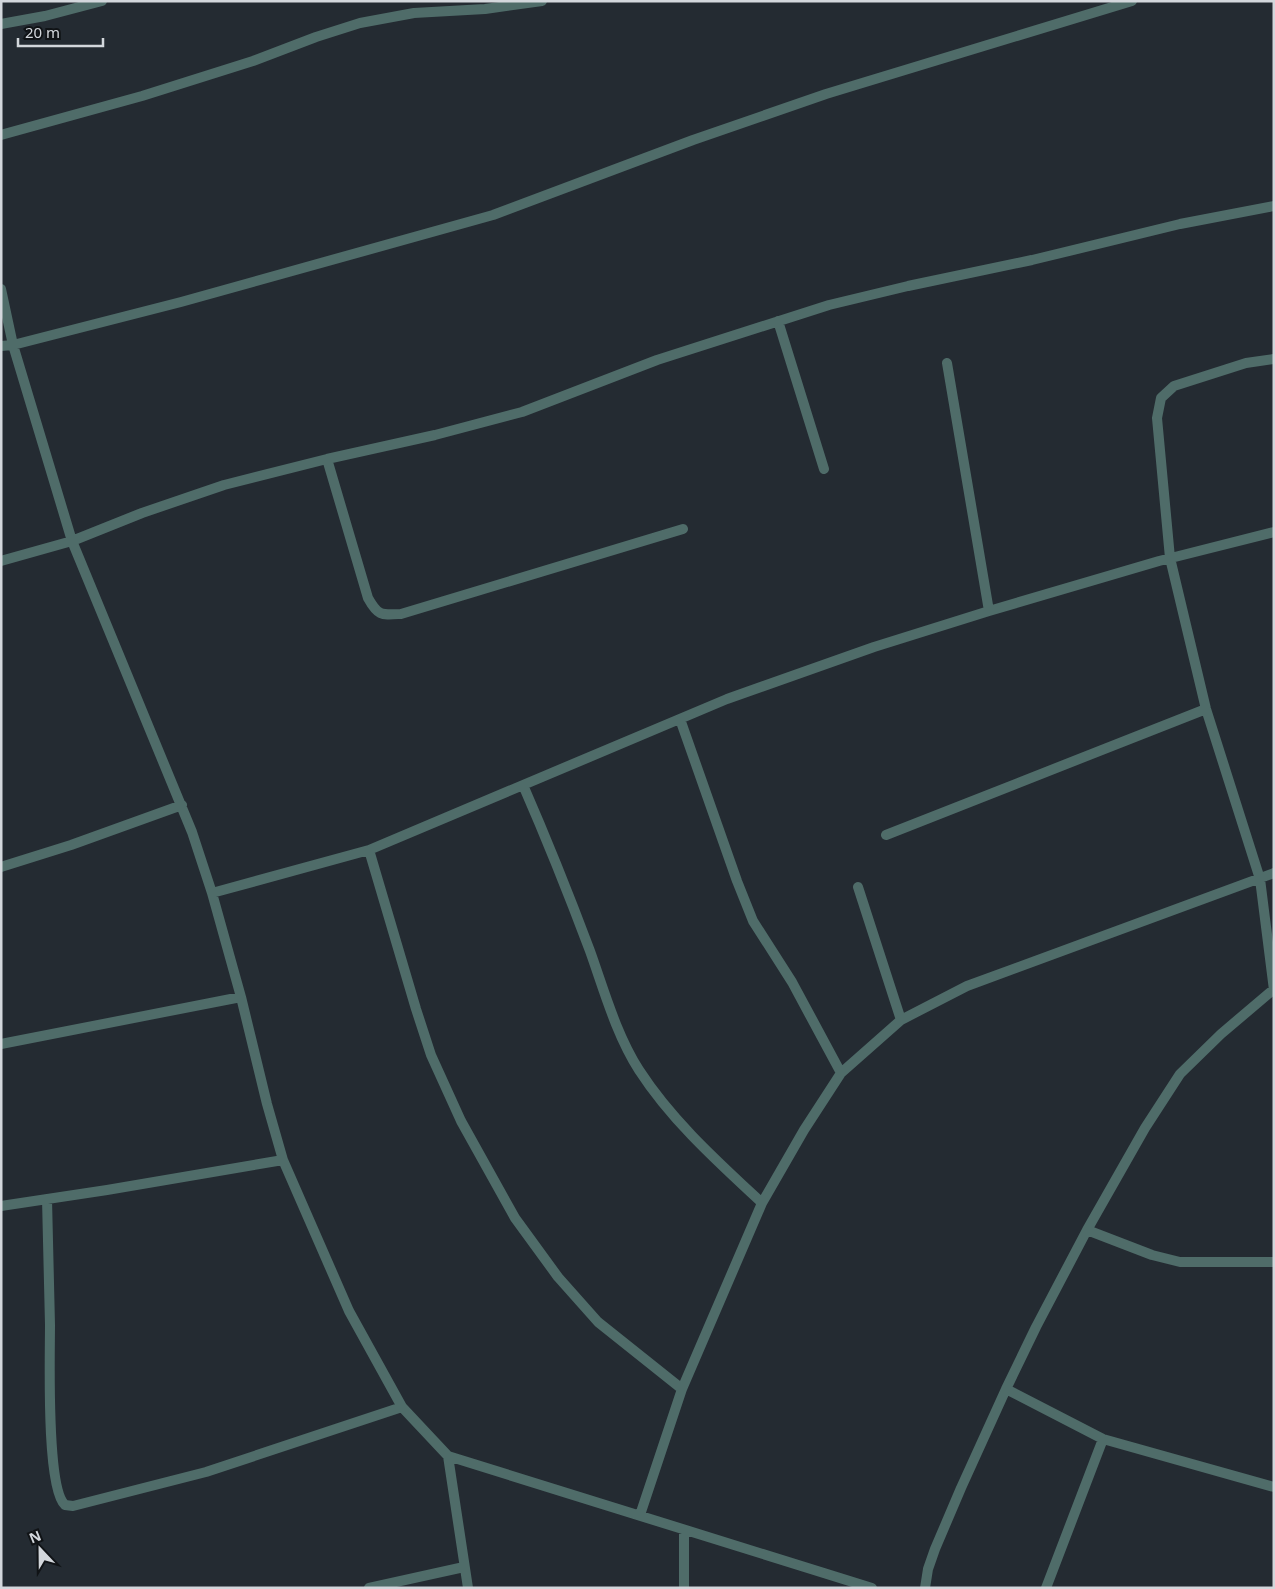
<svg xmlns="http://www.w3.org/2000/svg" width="1275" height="1589" viewBox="0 0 1275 1589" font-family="'Noto Sans',sans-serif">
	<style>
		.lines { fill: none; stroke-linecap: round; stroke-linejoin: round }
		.minor { stroke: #4f6c69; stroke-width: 10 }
	</style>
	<rect width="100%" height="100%" fill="#242b32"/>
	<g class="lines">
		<path class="minor" d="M1,24L45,16L102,1
			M1,135L142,96L253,61L316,37L360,23L414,13L485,9L542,1
			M1,289L13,345L72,541L192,832L212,893L241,997L267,1104L283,1160L349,1311L402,1407L448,1456L872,1588
			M778,321L824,469
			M1,346L13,345L181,302L493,215L693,140L826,94L1132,1
			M1274,359L1246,363L1174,386L1161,398L1157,418L1170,558L1206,709L1260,879L1274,990
			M947,363L989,611
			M327,459L368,598C378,616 381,615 401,614L683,529
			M1,561L72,541L142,513L224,485L327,459L435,435L522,412L657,360L829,305L908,286L1032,260L1180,224L1274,206
			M680,719L737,881L753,921L792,982L841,1073
			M523,785C547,840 569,895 590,951C604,990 616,1034 639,1070C672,1121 718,1162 762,1203
			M886,835L1206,709
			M369,850L416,1009L431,1055L461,1121L515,1218L558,1277L598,1322L682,1389
			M1,867L71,845L182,805
			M858,887L901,1020
			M212,893L369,850L727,699L874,647L989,611L1159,561L1274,532
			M1,1044L241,997
			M47,1199C48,1241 49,1283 50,1325C50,1356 46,1488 65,1505L73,1506L206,1472L402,1407
			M1,1206L107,1190L283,1160
			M1087,1230L1152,1255L1180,1262H1274
			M1006,1389L1103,1439L1274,1487
			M448,1456L468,1588
			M640,1515L682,1389L762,1203L804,1130L841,1073L901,1020L967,986L1274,873
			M684,1530V1588
			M369,1588L464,1567
			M925,1588L928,1569L935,1549L961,1488L1006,1389L1036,1327L1087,1230L1145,1128L1180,1074L1221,1034L1274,989
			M1046,1588L1103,1439"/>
	</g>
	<rect width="1275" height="1589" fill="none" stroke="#d3d7dc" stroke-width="5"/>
	<g transform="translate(40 1549) rotate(338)" stroke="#101316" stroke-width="4" paint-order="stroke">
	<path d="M0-4L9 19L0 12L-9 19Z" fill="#d3d7dc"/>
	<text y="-8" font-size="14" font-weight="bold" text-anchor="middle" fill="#d3d7dc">N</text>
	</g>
	<path d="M18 38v8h85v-8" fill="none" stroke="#d3d7dc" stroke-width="2.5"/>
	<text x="25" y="38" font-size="15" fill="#d3d7dc" stroke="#101316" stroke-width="4" paint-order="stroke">20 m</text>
</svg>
